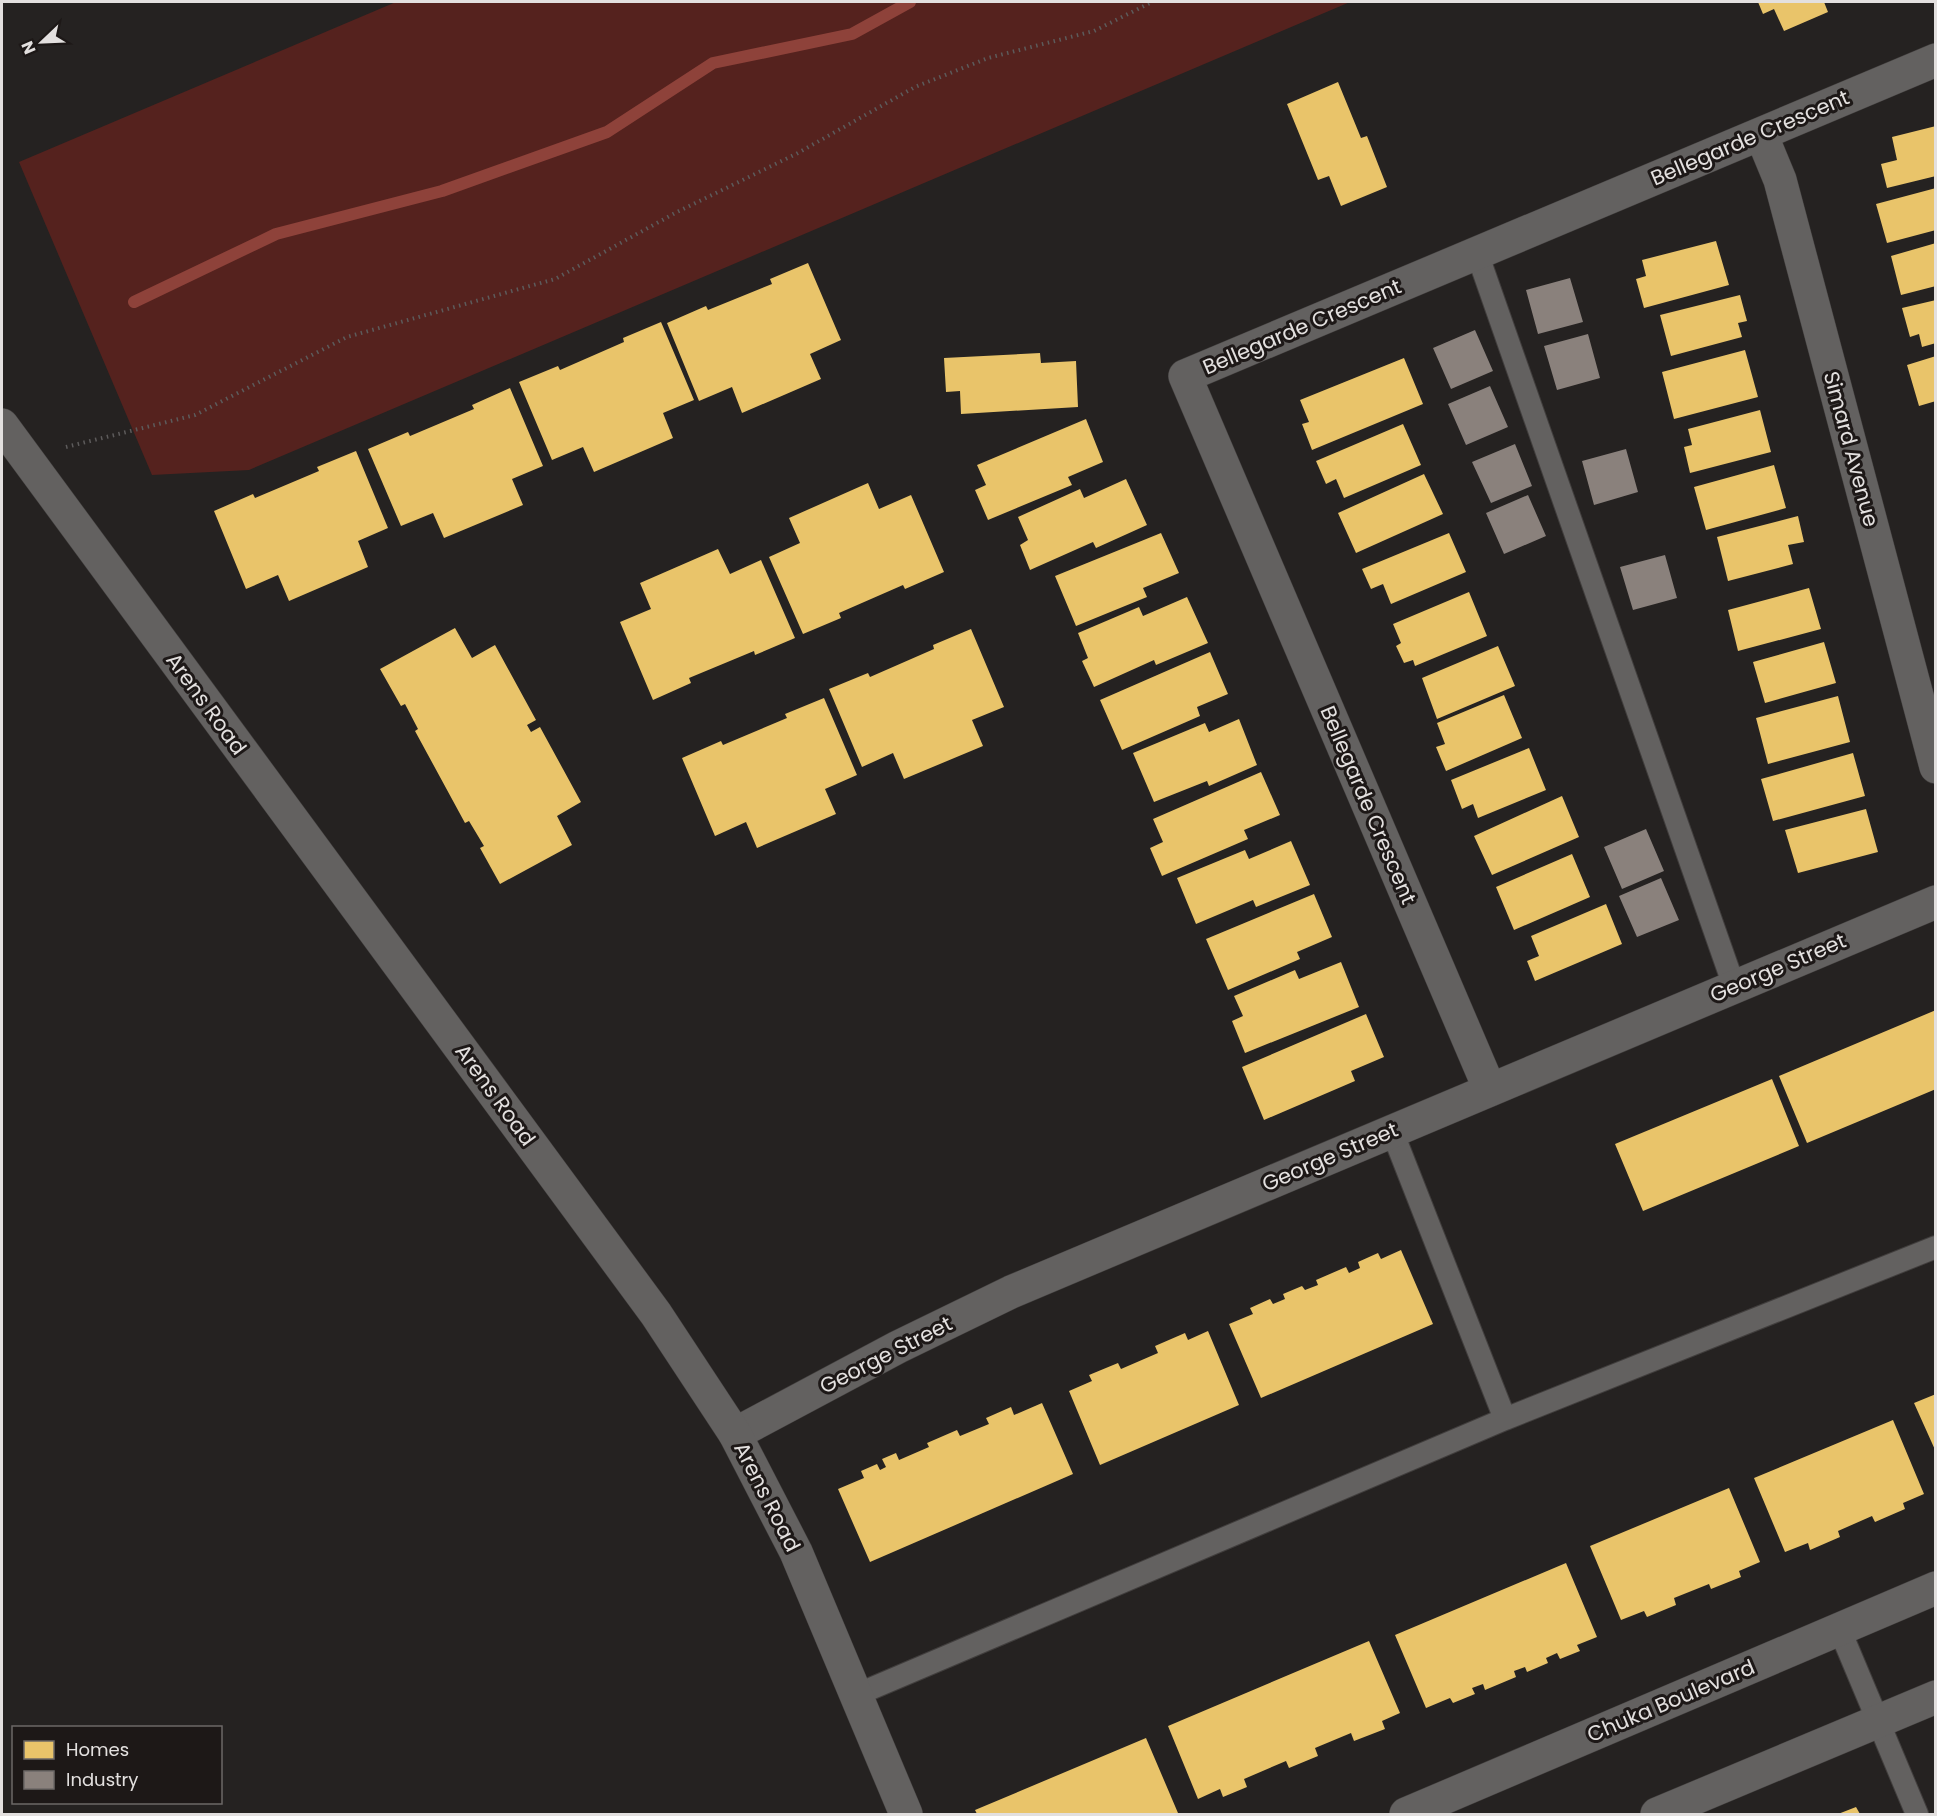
<svg xmlns="http://www.w3.org/2000/svg" width="1937" height="1816" viewBox="0 0 1937 1816" font-family="Poppins,sans-serif">
	<style>
		.green { fill: #55221e }
		.homes { fill: #e9c46a }
		.industry { fill: #8a817c }
		.lines { fill: none; stroke-linecap: round; stroke-linejoin: round }
		.stream { stroke: #8e423a; stroke-width: 12 }
		.service-casing { stroke: #413e3d; stroke-width: 24 }
		.minor-casing { stroke: #413e3d; stroke-width: 34 }
		.tertiary-casing { stroke: #413e3d; stroke-width: 34 }
		.path { stroke: #5d5b5b; stroke-width: 4; stroke-dasharray: 1.5 4.5; stroke-linecap: butt }
		.service { stroke: #636160; stroke-width: 22 }
		.minor { stroke: #636160; stroke-width: 33 }
		.tertiary { stroke: #636160; stroke-width: 33 }
		.labels { text-anchor: middle; stroke-width: 6; stroke-linejoin: round; paint-order: stroke }
		.street-label { font-size: 21px; fill: #e3e0df; stroke: #1d1817 }
	</style>
	<rect width="100%" height="100%" fill="#252221"/>
	<path class="green" d="M396,2H1350L249,470L152,475L19,162Z"/>
	<path class="homes" d="M1758,2H1824L1828,12L1784,31L1774,9L1763,14Z
		M1338,82L1361,138L1367,136L1387,187L1341,206L1329,176L1318,180L1287,104Z
		M1936,126V176L1887,188L1881,164L1897,160L1892,137Z
		M1936,188V230L1887,243L1876,204Z
		M1716,241L1729,285L1644,308L1636,279L1646,276L1642,260Z
		M1936,243V286L1901,295L1891,256Z
		M808,263L841,340L810,354L821,379L742,413L732,387L699,401L667,323L706,306L708,310L772,284L770,279Z
		M1740,295L1747,321L1738,323L1742,337L1671,356L1660,315Z
		M1936,300V343L1922,347L1919,334L1910,337L1902,308Z
		M661,322L694,400L663,413L673,438L594,472L583,447L552,460L519,382L558,366L560,370L624,342L623,338Z
		M1745,350L1758,397L1674,419L1662,372Z
		M1040,353L1041,363L1076,361L1078,407L961,414L960,391L946,392L944,358Z
		M1936,356V401L1919,406L1907,365Z
		M1404,358L1423,404L1312,450L1302,424L1309,422L1300,400Z
		M510,388L543,466L512,479L523,505L444,538L433,513L401,526L368,449L408,432L410,436L474,409L472,405Z
		M1760,410L1771,452L1690,473L1684,447L1692,445L1688,429Z
		M1086,419L1103,462L1068,477L1072,485L988,520L975,490L986,485L977,465Z
		M1403,424L1421,465L1344,498L1336,479L1326,484L1316,461Z
		M356,451L388,528L358,541L368,567L289,601L278,575L246,589L214,511L253,494L255,498L319,471L317,467Z
		M1774,465L1786,508L1706,530L1694,487Z
		M1424,474L1443,514L1356,553L1338,513Z
		M1126,479L1147,525L1096,548L1093,542L1030,570L1020,545L1028,540L1018,517L1080,489L1084,498Z
		M868,483L879,509L911,495L944,572L905,589L903,585L839,613L841,618L803,634L769,557L800,543L789,518Z
		M1798,516L1804,542L1788,545L1793,564L1728,581L1717,537Z
		M1161,533L1179,573L1143,588L1147,597L1076,626L1055,576Z
		M1449,533L1466,572L1391,604L1383,584L1371,589L1362,569Z
		M718,549L730,574L761,560L795,638L755,655L754,651L689,678L691,683L653,700L620,622L651,609L640,583Z
		M1809,588L1821,629L1738,651L1728,610Z
		M1469,592L1487,636L1415,666L1413,660L1404,663L1396,646L1401,643L1393,624Z
		M1187,597L1208,643L1156,665L1154,660L1094,687L1082,661L1088,658L1078,633L1139,607L1143,616Z
		M455,628L472,658L495,645L536,720L527,725L531,732L540,727L581,802L557,816L572,845L500,884L480,848L484,846L469,821L465,823L415,731L418,729L405,704L401,706L380,669Z
		M971,629L1004,707L972,720L983,746L904,779L893,753L862,767L829,689L868,673L870,677L934,649L933,645Z
		M1824,642L1836,683L1765,703L1753,662Z
		M1498,646L1515,686L1437,719L1422,678Z
		M1210,652L1228,694L1197,707L1200,716L1122,750L1100,700Z
		M1504,695L1522,738L1446,771L1436,747L1445,744L1437,723Z
		M1838,696L1850,742L1768,764L1756,718Z
		M824,698L857,775L825,789L836,814L757,848L746,822L715,836L682,758L721,741L723,745L787,718L785,714Z
		M1239,719L1257,765L1209,786L1207,781L1154,802L1133,753L1205,723L1209,732Z
		M1529,748L1546,790L1478,818L1473,804L1462,809L1451,780Z
		M1853,753L1865,796L1773,821L1761,779Z
		M1261,772L1280,815L1244,830L1248,839L1162,876L1150,848L1163,842L1153,819Z
		M1562,796L1579,837L1492,875L1474,836Z
		M1866,809L1878,852L1798,873L1785,830Z
		M1291,841L1310,885L1256,907L1253,900L1196,924L1177,878L1245,850L1249,859Z
		M1572,854L1590,897L1514,930L1496,887Z
		M1314,894L1332,937L1297,952L1300,959L1228,990L1206,939Z
		M1606,904L1622,944L1535,981L1527,961L1539,956L1531,936Z
		M1341,962L1359,1007L1245,1053L1232,1021L1243,1016L1234,996L1295,970L1299,979Z
		M1936,1010V1089L1807,1143L1779,1076Z
		M1366,1014L1384,1057L1351,1071L1355,1081L1264,1120L1242,1067Z
		M1772,1079L1799,1146L1643,1211L1615,1144Z
		M1401,1250L1433,1324L1261,1398L1229,1324L1253,1314L1250,1308L1270,1299L1273,1304L1285,1299L1283,1294L1302,1286L1305,1290L1318,1285L1316,1280L1346,1267L1349,1273L1360,1268L1358,1262L1378,1253L1381,1259Z
		M1208,1331L1239,1405L1100,1465L1069,1391L1092,1381L1089,1375L1118,1363L1121,1369L1158,1353L1155,1346L1185,1333L1188,1340Z
		M1936,1394V1452L1914,1403Z
		M1042,1403L1073,1474L870,1562L838,1489L864,1478L861,1471L877,1464L880,1470L886,1467L882,1459L896,1453L899,1460L929,1447L927,1443L957,1430L960,1436L989,1424L986,1418L1011,1407L1014,1415Z
		M1893,1420L1924,1494L1903,1503L1905,1509L1875,1522L1872,1516L1838,1531L1840,1537L1810,1550L1808,1543L1785,1552L1754,1478Z
		M1729,1488L1760,1562L1739,1571L1741,1577L1711,1589L1709,1584L1674,1598L1676,1605L1647,1617L1644,1611L1621,1620L1590,1546Z
		M1566,1563L1597,1637L1577,1645L1580,1651L1560,1659L1557,1653L1546,1658L1548,1663L1527,1672L1525,1667L1514,1671L1516,1677L1485,1690L1483,1684L1472,1688L1475,1694L1453,1703L1450,1698L1426,1708L1395,1635Z
		M1369,1641L1400,1713L1382,1721L1385,1729L1354,1741L1351,1733L1315,1748L1318,1756L1289,1768L1286,1761L1244,1779L1247,1787L1223,1797L1220,1789L1198,1799L1168,1726Z
		M1146,1738L1178,1813L977,1814L975,1810Z
		M1856,1807L1860,1814H1838Z"/>
	<path class="industry" d="M1570,278L1583,322L1538,334L1526,290Z
		M1475,330L1493,371L1451,389L1433,348Z
		M1588,334L1600,378L1557,390L1544,346Z
		M1490,386L1508,427L1466,445L1448,404Z
		M1515,444L1532,486L1491,503L1472,462Z
		M1626,449L1638,492L1594,505L1582,461Z
		M1528,495L1546,536L1504,554L1486,513Z
		M1665,555L1677,598L1633,610L1620,567Z
		M1646,829L1664,871L1622,889L1604,847Z
		M1661,878L1679,920L1637,937L1619,896Z"/>
	<g class="lines">
		<path class="stream" d="M134,302L276,234L442,191L607,132L713,63L852,34L910,2"/>
		<g class="service-casing">
			<path id="service" d="M1477,253L1734,986
				M1392,1131L1505,1419
				M1839,1628L1917,1814
				M856,1695L1505,1419L1936,1247"/>
		</g>
		<g class="minor-casing">
			<path id="minor" d="M1761,134L1780,180L1936,767
				M1490,1090L1185,376L1936,60
				M735,1434L898,1347L1011,1292L1936,902"/>
		</g>
		<g class="tertiary-casing">
			<path id="tertiary" d="M2,425L656,1314L735,1434L796,1552L906,1814
				M1406,1814L1936,1588
				M1657,1814L1936,1697"/>
		</g>
		<path class="path" d="M66,447L195,415L347,337L555,279L677,212L796,154L915,87L988,58L1094,31L1152,2"/>
		<use href="#service" class="service"/>
		<use href="#minor" class="minor"/>
		<use href="#tertiary" class="tertiary"/>
	</g>
	<g class="labels">
		<g class="street-label">
			<text transform="translate(1750 138) rotate(-23)" y="7">Bellegarde Crescent</text>
			<text transform="translate(1302 327) rotate(-23)" y="7">Bellegarde Crescent</text>
			<text transform="translate(1851 449) rotate(75)" y="7">Simard Avenue</text>
			<text transform="translate(206 704) rotate(54)" y="7">Arens Road</text>
			<text transform="translate(1368 805) rotate(67)" y="7">Bellegarde Crescent</text>
			<text transform="translate(1778 968) rotate(-23)" y="7">George Street</text>
			<text transform="translate(495 1095) rotate(54)" y="7">Arens Road</text>
			<text transform="translate(1330 1157) rotate(-23)" y="7">George Street</text>
			<text transform="translate(886 1355) rotate(-27)" y="7">George Street</text>
			<text transform="translate(767 1497) rotate(63)" y="7">Arens Road</text>
			<text transform="translate(1671 1701) rotate(-23)" y="7">Chuka Boulevard</text>
		</g>
	</g>
	<rect width="1937" height="1816" fill="none" stroke="#e3e0df" stroke-width="6"/>
	<rect x="12" y="1726" width="210" height="78" fill="#1d1817" stroke="#6c6867" stroke-width="1.5"/>
	<rect x="24" y="1741" width="30" height="18" fill="#e9c46a" stroke="#6c6867" stroke-width="1.5"/>
	<text x="66" y="1756" font-size="18" fill="#e3e0df">Homes</text>
	<rect x="24" y="1771" width="30" height="18" fill="#8a817c" stroke="#6c6867" stroke-width="1.5"/>
	<text x="66" y="1786" font-size="18" fill="#e3e0df">Industry</text>
	<g transform="translate(42 42) rotate(247)" stroke="#1d1817" stroke-width="4.5" paint-order="stroke">
	<path d="M0-4.5L10 22L0 15L-10 22Z" fill="#e3e0df"/>
	<text y="-9" font-size="16" font-weight="bold" text-anchor="middle" fill="#e3e0df">N</text>
	</g>
</svg>
